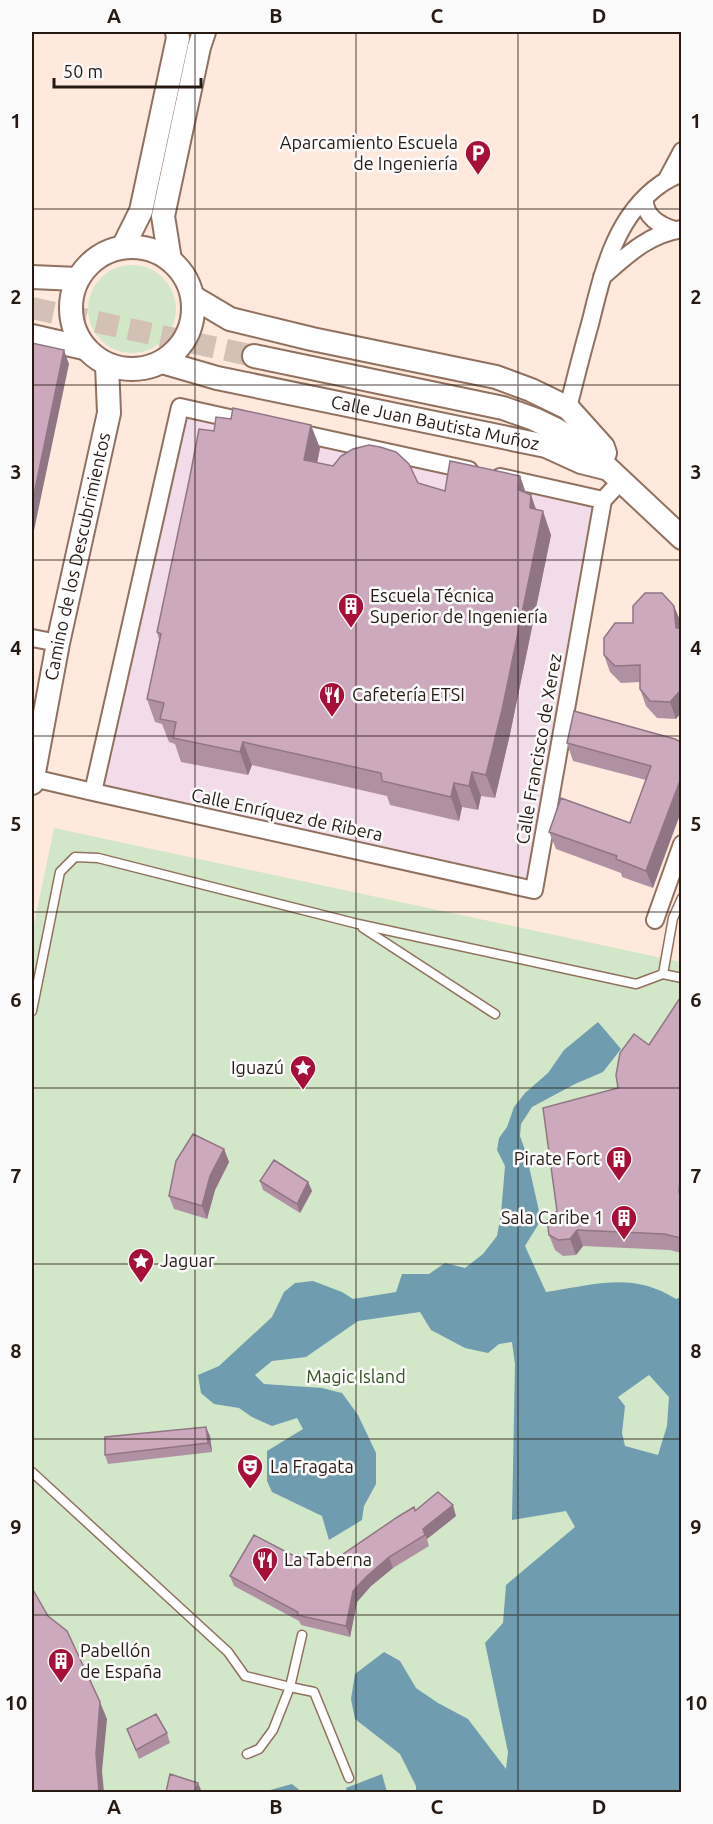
<svg xmlns="http://www.w3.org/2000/svg" width="713" height="1824" viewBox="0 0 713 1824" font-family="Ubuntu,sans-serif">
	<style>
		.education { fill: #f3dcea }
		.green { fill: #d1e7c7 }
		.water { fill: #709cb0; fill-rule: evenodd }
		.lines { fill: none; stroke-linecap: round; stroke-linejoin: round }
		.secondary-tunnel { stroke: #d4c0b4; stroke-width: 22; stroke-dasharray: 22 11; stroke-linecap: butt }
		.lane-casing { stroke: #91715e; stroke-width: 11 }
		.street-casing { stroke: #91715e; stroke-width: 20 }
		.secondary-casing { stroke: #91715e; stroke-width: 26 }
		.lane { stroke: #fff; stroke-width: 8 }
		.street { stroke: #fff; stroke-width: 16 }
		.secondary { stroke: #fff; stroke-width: 22 }
		.wall { fill: #b091a3 }
		.shaded-wall { fill: #907684 }
		.building { fill: #cda9bd; stroke: #907684; stroke-width: 1.5 }
		.grid { fill: none; stroke: #271a13; stroke-width: 1.5; stroke-opacity: 0.55 }
		.labels { text-anchor: middle; stroke-width: 5; stroke-linejoin: round; paint-order: stroke }
		.poi-label { font-size: 18px; fill: #271a13; stroke: #fbfbfb; text-anchor: start }
		.street-label { font-size: 18px; fill: #271a13; stroke: #fbfbfb }
		.park-label { font-size: 18px; fill: #32521f; stroke: #fbfbfb }
		.neatline { fill: none; stroke: #271a13; stroke-width: 2 }
		.grid-label { font-size: 20px; text-anchor: middle; font-weight: bold; fill: #271a13 }
	</style>
	<rect width="100%" height="100%" fill="#ffe9dc"/>
	<path class="education" d="M180,407L597,498L534,890L93,792Z"/>
	<path class="green" d="M88 309a44 44 0 1 1 88 0a44 44 0 1 1-88 0Z
		M54,828L681,962V1792H32V934Z"/>
	<path class="water" d="M598,1022L621,1049L603,1072L575,1084L532,1107L521,1124L520,1136L526,1153L541,1220L525,1246L546,1292C594,1285 632,1271 676,1299L681,1297V1792H416V1786L400,1754L355,1719L351,1699L355,1674L384,1652L400,1661L416,1688L438,1703L468,1719L506,1769L508,1752L485,1643L503,1623L506,1585L575,1527L566,1511L512,1520L515,1364L512,1342L499,1344L488,1353L465,1348L431,1330L420,1312L358,1321L306,1357L272,1361L255,1375L264,1384L322,1388L342,1393L358,1415L376,1453V1484L364,1506L362,1520L329,1540L322,1516L272,1492L267,1481V1451L303,1429L297,1418L272,1426L252,1417L239,1408L214,1404L201,1393L198,1375L219,1366L272,1317L284,1292L295,1283L313,1281L342,1292L353,1299L396,1292L402,1274H429L445,1263L465,1268L483,1254L497,1236L501,1214L505,1166L497,1150L499,1138L507,1127L514,1107L525,1093L548,1073L564,1050ZM649,1375L669,1397L667,1426L658,1455L625,1446L622,1433L625,1406L618,1397Z
		M382,1774L387,1792H347L346,1788Z
		M292,1784L302,1792H263Z"/>
	<g class="lines">
		<path class="secondary-tunnel" d="M32,308L254,356"/>
		<g class="lane-casing">
			<path id="lane" d="M363,928L495,1014
				M663,974L673,918L682,898
				M32,1011L60,872L75,857L98,858L358,924L636,984L663,974L682,978
				M32,1472L228,1652L245,1676L290,1687L302,1635
				M247,1754L259,1749L273,1730L290,1687L314,1692L349,1778"/>
		</g>
		<g class="street-casing">
			<path id="street" d="M666,181L682,151
				M645,198C643,216 660,226 675,230
				M602,277C626,256 648,234 682,229
				M568,408C575,380 582,352 590,324C603,272 615,216 661,184C668,180 674,175 682,174
				M295,432L469,470
				M500,477L603,500
				M32,638L58,643
				M33,778L93,792L534,890L603,500L622,480
				M93,792L180,407L252,423
				M655,920L682,844"/>
		</g>
		<g class="secondary-casing">
			<g id="secondary">
				<circle cx="132" cy="308" r="61"/>
				<path d="M123,247L141,211L178,38L177,32"/>
				<path d="M170,260L163,216L199,47L204,32"/>
				<path d="M32,277L77,279"/>
				<path d="M193,297L230,319L312,339L496,377L531,390L568,408L603,447L605,453"/>
				<path d="M32,336L84,348"/>
				<path d="M254,356L503,408L534,419L555,429L584,446L682,538"/>
				<path id="s1" d="M162,362L217,378L546,446L581,462L605,468"/>
				<path id="s2" d="M32,783L58,643L109,413L107,365"/>
			</g>
		</g>
		<use href="#lane" class="lane"/>
		<use href="#street" class="street"/>
		<use href="#secondary" class="secondary"/>
	</g>
	<path class="wall" d="M320,448L317,463L418,483L445,491L520,476L526,493L531,495L536,510L551,535L510,734L495,798L481,796L478,810L462,807L459,821L390,805L387,796L252,765L248,775L181,762L175,744L169,742L162,724L155,722L147,699L159,639L157,632Z
		M674,606L681,623L676,719L657,718L646,706L640,689V682L621,683L610,672L604,655L633,623Z
		M675,739L653,888L622,877L621,873L556,849L549,832L630,823L646,780L573,761L567,743Z
		M681,998V1253L670,1250L583,1246L576,1255L563,1256L555,1250L549,1235L557,1211L618,1088Z
		M224,1149L229,1162L215,1190L207,1219L174,1209L169,1196Z
		M260,1181L308,1182L312,1191L300,1213L263,1190Z
		M210,1436L212,1452L108,1464L105,1455Z
		M415,1511L456,1516L427,1539L429,1546L393,1568L371,1586L357,1602L350,1637L301,1625L299,1621L234,1586L230,1576L324,1567Z
		M127,1729L167,1733L170,1743L139,1759Z"/>
	<path class="shaded-wall" d="M64,350L69,364L32,540V504Z
		M311,425L320,448L313,484L304,460Z
		M520,476L528,500L519,490Z
		M531,495L539,518L530,508Z
		M543,511L551,535L510,734L495,798L486,775Z
		M674,606L681,623V635L676,628Z
		M681,690V713L676,719L670,702Z
		M243,742L252,765L248,775L240,752Z
		M472,772L481,796L478,810L469,786Z
		M681,778V812L653,888L646,871Z
		M454,783L462,807L459,821L451,797Z
		M224,1149L229,1162L215,1190L207,1219L202,1206L210,1176Z
		M681,1169V1198L679,1192Z
		M308,1182L312,1191L300,1213L297,1204Z
		M577,1230L583,1246L576,1255L570,1239Z
		M206,1427L210,1436L212,1452L208,1443Z
		M453,1505L456,1516L427,1539L423,1529Z
		M389,1557L393,1568L371,1586L357,1602L350,1637L346,1626L353,1591L367,1576Z
		M100,1702L107,1719L102,1771L104,1792H99L96,1754Z
		M198,1783L202,1792H195Z"/>
	<path class="building" d="M32,343L64,350L32,504Z
		M233,408L311,425L304,460L333,466L341,456L353,449L369,445L380,447L396,452L409,464L418,483L445,491L450,461L520,476L519,490L531,495L530,508L543,511L502,710L486,775L472,772L469,786L454,783L451,797L382,781L381,773L243,742L240,752L173,738L176,722L160,719L164,703L147,699L161,634L157,632L190,476L199,429L214,431L216,417L231,419Z
		M645,593H662L674,606L676,628H681V690L670,702L650,701L640,689V665L615,666L604,655V638L615,623H633V606Z
		M574,711L675,739L681,742V778L646,871L616,859L617,856L549,832L561,798L630,823L651,766L567,743Z
		M680,998H681V1169L679,1192L681,1195V1238L664,1234L577,1230L570,1239L558,1240L549,1235L547,1220L557,1211L543,1108L618,1088L616,1075L620,1053L634,1034L649,1045Z
		M193,1134L224,1149L210,1176L202,1206L169,1196L176,1161Z
		M274,1160L308,1182L297,1204L260,1181Z
		M206,1427L208,1443L105,1455V1437Z
		M438,1492L453,1505L423,1529L425,1535L389,1557L367,1576L353,1591L346,1626L297,1615L298,1612L230,1576L254,1535L296,1557L298,1554L324,1567L396,1518L414,1507L415,1511Z
		M32,1588L48,1616L67,1631L100,1702L96,1754L99,1792H32Z
		M156,1714L167,1733L136,1750L127,1729Z
		M170,1774L198,1783L195,1792H166Z"/>
	<path class="grid" d="M195,32V1792M356,32V1792M518,32V1792M32,209H682M32,385H682M32,560H682M32,736H682M32,912H682M32,1088H682M32,1264H682M32,1439H682M32,1615H682"/>
	<defs>
		<g id="parking-pin" transform="scale(1.35)"><path d="M0 17L-7.5 6A9.5 9.5 0 1 1 7.5 6Z" fill="#a70f38" stroke="#fbfbfb"/><path d="M-3.5-5.5H1a3.5 3.5 0 0 1 0 7H-1V5.5H-3.5ZM-1-3.4V-.6H.8a1.4 1.4 0 0 0 0-2.8Z" fill="#fff"/></g>
		<g id="building-pin" transform="scale(1.35)"><path d="M0 17L-7.5 6A9.5 9.5 0 1 1 7.5 6Z" fill="#a70f38" stroke="#fbfbfb"/><path d="M-4-6H4V6H1V3H-1V6H-4ZM-2.5-4.3h1.7v1.8h-1.7ZM.8-4.3h1.7v1.8H.8ZM-2.5-1h1.7V.8h-1.7ZM.8-1h1.7V.8H.8Z" fill="#fff"/></g>
		<g id="restaurant-pin" transform="scale(1.35)"><path d="M0 17L-7.5 6A9.5 9.5 0 1 1 7.5 6Z" fill="#a70f38" stroke="#fbfbfb"/><path d="M-5-6h1v4h1v-4h1v4h1v-4h1v5L-1.5 .5V6h-2V.5L-5-1ZM5-6V6H3V1.5H1.5Q1.5-4 5-6Z" fill="#fff"/></g>
		<g id="sight-pin" transform="scale(1.35)"><path d="M0 17L-7.5 6A9.5 9.5 0 1 1 7.5 6Z" fill="#a70f38" stroke="#fbfbfb"/><path d="M0-6L1.8-2.2L6-1.7L2.9 1.2L3.7 5.4L0 3.3L-3.7 5.4L-2.9 1.2L-6-1.7L-1.8-2.2Z" fill="#fff"/></g>
		<g id="theatre-pin" transform="scale(1.35)"><path d="M0 17L-7.5 6A9.5 9.5 0 1 1 7.5 6Z" fill="#a70f38" stroke="#fbfbfb"/><path d="M-5-5.5Q0-4 5-5.5V0Q5 5 0 6Q-5 5-5 0ZM-3.3-2.5H-1v1.5H-3.3ZM1-2.5H3.3v1.5H1ZM-2.8 1Q0 5.5 2.8 1Z" fill="#fff"/></g>
	</defs>
	<g fill-rule="evenodd">
		<use href="#parking-pin" x="478" y="153"/>
		<use href="#building-pin" x="351" y="606"/>
		<use href="#restaurant-pin" x="332" y="695"/>
		<use href="#sight-pin" x="303" y="1068"/>
		<use href="#building-pin" x="619" y="1159"/>
		<use href="#building-pin" x="624" y="1218"/>
		<use href="#sight-pin" x="141" y="1261"/>
		<use href="#theatre-pin" x="250" y="1467"/>
		<use href="#restaurant-pin" x="265" y="1560"/>
		<use href="#building-pin" x="61" y="1661"/>
	</g>
	<g class="labels">
		<g class="poi-label">
			<text x="458" y="149" text-anchor="end">Aparcamiento Escuela<tspan x="458" dy="21">de Ingeniería</tspan></text>
			<text x="370" y="602">Escuela Técnica<tspan x="370" dy="21">Superior de Ingeniería</tspan></text>
			<text x="352" y="701">Cafetería ETSI</text>
			<text x="284" y="1074" text-anchor="end">Iguazú</text>
			<text x="600" y="1165" text-anchor="end">Pirate Fort</text>
			<text x="604" y="1224" text-anchor="end">Sala Caribe 1</text>
			<text x="160" y="1267">Jaguar</text>
			<text x="270" y="1473">La Fragata</text>
			<text x="284" y="1566">La Taberna</text>
			<text x="80" y="1657">Pabellón<tspan x="80" dy="21">de España</tspan></text>
		</g>
		<g class="street-label">
			<text dy="6" stroke="none"><textPath href="#s1" startOffset="280">Calle Juan Bautista Muñoz</textPath></text>
			<text dy="6" stroke="none"><textPath href="#s2" startOffset="231">Camino de los Descubrimientos</textPath></text>
			<text transform="translate(539 749) rotate(-80)" y="6">Calle Francisco de Xerez</text>
			<text transform="translate(287 815) rotate(12)" y="6">Calle Enríquez de Ribera</text>
		</g>
		<g class="park-label">
			<text x="356" y="1383">Magic Island</text>
		</g>
	</g>
	<rect width="713" height="1824" fill="none" stroke="#fbfbfb" stroke-width="66"/>
	<path d="M54 78v9h147v-9" fill="none" stroke="#271a13" stroke-width="3"/>
	<text x="63" y="78" font-size="18" fill="#271a13" stroke="#fbfbfb" stroke-width="4.5" paint-order="stroke">50 m</text>
	<rect x="33" y="33" width="647" height="1758" class="neatline"/>
	<g class="grid-label">
		<text x="114" y="23">A</text>
		<text x="276" y="23">B</text>
		<text x="437" y="23">C</text>
		<text x="599" y="23">D</text>
		<text x="16" y="128">1</text>
		<text x="696" y="128">1</text>
		<text x="16" y="304">2</text>
		<text x="696" y="304">2</text>
		<text x="16" y="479">3</text>
		<text x="696" y="479">3</text>
		<text x="16" y="655">4</text>
		<text x="696" y="655">4</text>
		<text x="16" y="831">5</text>
		<text x="696" y="831">5</text>
		<text x="16" y="1007">6</text>
		<text x="696" y="1007">6</text>
		<text x="16" y="1183">7</text>
		<text x="696" y="1183">7</text>
		<text x="16" y="1358">8</text>
		<text x="696" y="1358">8</text>
		<text x="16" y="1534">9</text>
		<text x="696" y="1534">9</text>
		<text x="16" y="1710">10</text>
		<text x="696" y="1710">10</text>
		<text x="114" y="1814">A</text>
		<text x="276" y="1814">B</text>
		<text x="437" y="1814">C</text>
		<text x="599" y="1814">D</text>
	</g>
</svg>
